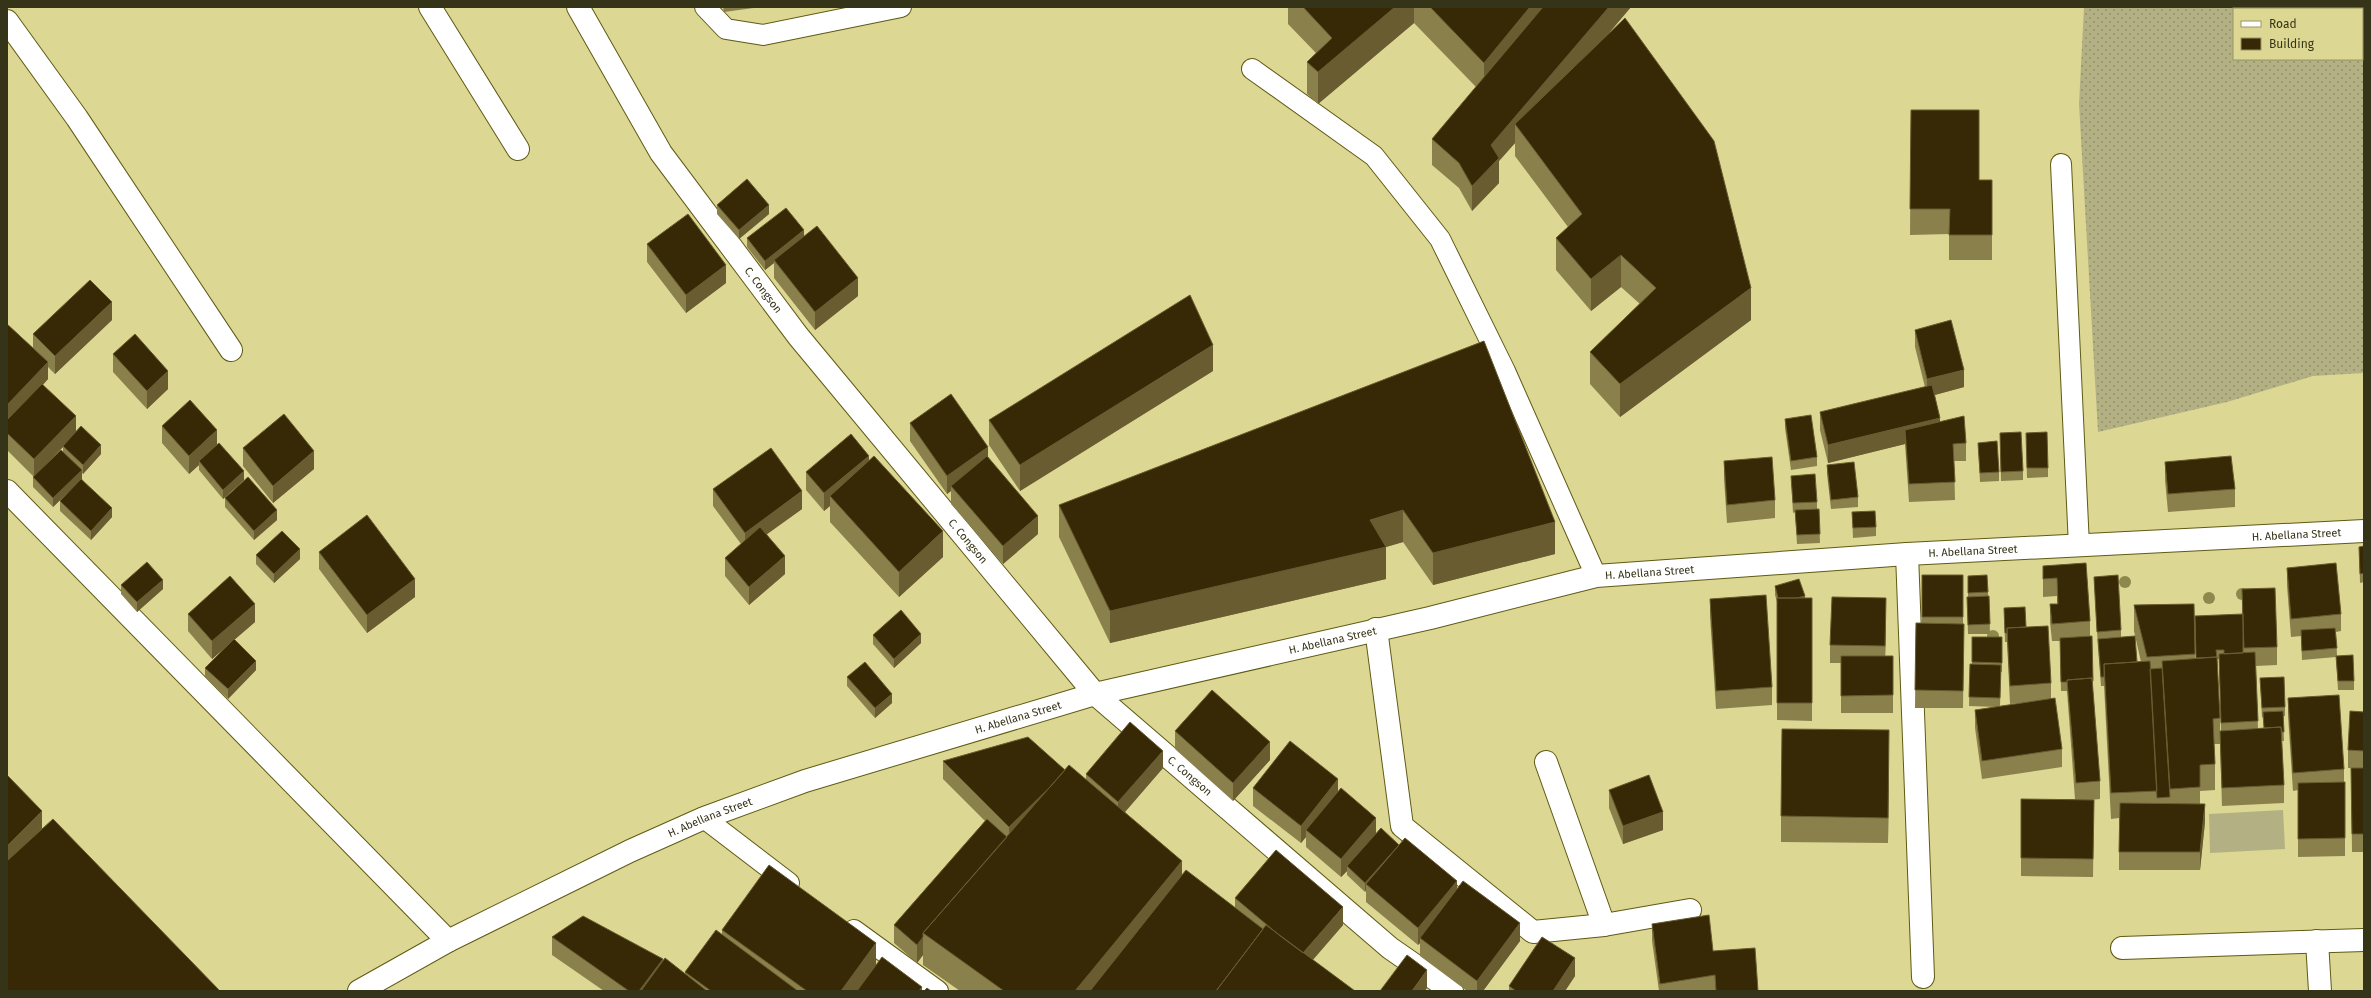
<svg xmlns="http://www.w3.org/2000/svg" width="2371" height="998" viewBox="0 0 2371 998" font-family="'Fira Sans',sans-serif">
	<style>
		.grass { fill: url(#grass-dots); fill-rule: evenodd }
		.pitch { fill: #b3b184 }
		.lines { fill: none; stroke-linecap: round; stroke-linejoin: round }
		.service-casing { stroke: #5f5a14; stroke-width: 22 }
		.minor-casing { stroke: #5f5a14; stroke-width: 24 }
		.secondary-casing { stroke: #5f5a14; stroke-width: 24 }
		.service { stroke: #fff; stroke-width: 20 }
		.minor { stroke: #fff; stroke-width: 22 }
		.secondary { stroke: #fff; stroke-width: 22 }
		.tree { fill: #8d884c }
		.wall { fill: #8a804c; fill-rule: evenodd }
		.shaded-wall { fill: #685c30 }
		.building { fill: #372806; stroke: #685c30 }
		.labels { text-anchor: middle; stroke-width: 4; stroke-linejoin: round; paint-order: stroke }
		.street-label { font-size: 11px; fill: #363418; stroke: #dcd793 }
	</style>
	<defs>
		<pattern id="grass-dots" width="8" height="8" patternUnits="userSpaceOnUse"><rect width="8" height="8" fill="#b3b184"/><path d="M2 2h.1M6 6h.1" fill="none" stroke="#92916b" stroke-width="1.8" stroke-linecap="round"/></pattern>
	</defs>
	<rect width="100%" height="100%" fill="#dcd793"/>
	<path class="grass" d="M2084,7H2364V381L2363,373L2313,376L2227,402L2098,432L2079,104ZM2234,9H2362V59H2234Z"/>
	<path class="pitch" d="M2283,810L2285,849L2210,853L2209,814Z"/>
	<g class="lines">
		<g class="service-casing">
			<path id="service" d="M705,7L726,29L763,35L901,7
				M1252,69L1374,156L1440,239L1505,371L1596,576
				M2061,164L2079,546
				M704,818L789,883
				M854,930L938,991"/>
		</g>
		<g class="minor-casing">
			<g id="minor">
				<path d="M430,7L518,149"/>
				<path id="s1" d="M578,7L661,153L798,336L1095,694L1390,948L1452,991"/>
				<path d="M7,21L77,118L231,350"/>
				<path d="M7,491L448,941"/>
				<path d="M1907,554L1923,977"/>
				<path d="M1376,629L1402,826L1533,932L1604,925L1690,910"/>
				<path d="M1546,762L1604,925"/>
				<path d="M2317,941L2320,991"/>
				<path d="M2122,948L2364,940"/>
			</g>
		</g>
		<g class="secondary-casing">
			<g id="secondary">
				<path id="s2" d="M359,991L448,941L630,851L704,818L805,781L1095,694L1430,618L1596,576L1907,554L2364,531"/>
			</g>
		</g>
		<use href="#service" class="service"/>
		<use href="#minor" class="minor"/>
		<use href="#secondary" class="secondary"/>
	</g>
	<g class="tree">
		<circle cx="2125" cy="582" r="6"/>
		<circle cx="2242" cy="594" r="6"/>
		<circle cx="2209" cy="598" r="6"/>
		<circle cx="1993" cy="636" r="6"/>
	</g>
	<path class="wall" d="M723,7H761L724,12Z
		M1288,7H1631L1610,32L1751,320L1620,417L1590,384V352L1640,304L1621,287L1591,311L1556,270V238L1568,227L1515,156V143L1499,161V183L1472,211L1459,188L1432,165V139L1476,87L1414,23L1318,104L1307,94V62L1316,53L1288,24Z
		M1911,110L1979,180H1992V260H1949V234L1910,235Z
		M717,205L769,214L739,239L717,214Z
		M804,236L858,296L815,330L774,278V263L765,270L747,247V238Z
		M647,244L726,283L686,313L647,262Z
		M112,320L55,374L48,367V379L43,385L76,432L101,454L83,474L82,473V479L112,517L91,540L60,511V501L67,493L53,507L33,487V477H34L7,450V324L33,348V334ZM63,447V451L41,470Z
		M1915,330L1964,387L1935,395L1940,422L1966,443V461H1954L1955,500L1909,502L1905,444L1828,463L1820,430V412L1925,387L1915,347Z
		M1484,341L1555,554L1433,585L1403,542L1386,547V579L1110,643L1059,537V505Z
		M113,354L168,389L147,409L113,372Z
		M1213,371L1020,491L989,445V420Z
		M1785,419L1817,457V466L1791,470L1785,428Z
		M910,423L988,457L1038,534L1003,564L951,504V491L947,494L910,441Z
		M162,426L217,445L244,480L223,499L199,470V465L189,474L162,443Z
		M2000,433L2023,471V480L2001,481Z
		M2026,442L2048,468V477L2027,478Z
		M1978,443L1999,472V481L1980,482Z
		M243,448L314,469L273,503L243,466Z
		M869,461L943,557L899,597L830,522V506L824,511L806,490V472Z
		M1724,461L1775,500V518L1727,523L1724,479Z
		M2165,462L2235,489V507L2168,512L2165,480Z
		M1827,465L1858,497V507L1831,509L1827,474Z
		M1791,476L1817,502V509H1819L1820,543L1797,544L1795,512L1793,513Z
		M713,489L802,509L767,534L785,574L749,605L725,576V558L741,544L713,506Z
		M225,498L277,520L254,540L225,507Z
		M1852,512L1876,527V536L1853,538Z
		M2364,546V582L2360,583L2359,547Z
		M319,552L415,597L367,633L319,569Z
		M256,555L300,559L274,583L256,564Z
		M2086,563L2090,621V637L2093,681V690L2100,781V799L2091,800H2094L2093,877L2021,876V799H2075L2067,691H2061L2060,641H2052L2050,622V604H2057V596L2043,597V566Z
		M2287,568L2341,614V631L2336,632L2337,656L2354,681V690H2338L2336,657L2302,660L2301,636L2291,637L2287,586Z
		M1922,575H1963V624H1964L1963,708H1915L1916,623H1922Z
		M1968,576L1988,592V596H1989L1990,634H1968L1967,597H1968Z
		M2094,577L2121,630V637L2137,662H2141L2134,631V605L2194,604L2195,658H2196L2242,614V589L2277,647V665L2256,666L2258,729L2264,728L2263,717L2262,718L2260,678L2285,707V716H2283L2284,741H2282L2284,785V803L2222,806L2220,744H2214L2215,764V790L2200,791V804L2205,822L2200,870H2119V818L2111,819L2104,686H2101L2098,648ZM2217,659H2219L2221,731H2220V718Z
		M121,585L163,589L137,612L121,594Z
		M1775,586L1805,598H1812V721L1777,720V602L1775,595Z
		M1710,599L1772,687V705L1716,709L1710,616Z
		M2004,608L2026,627L2051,683V699L2062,749V767L1982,779L1975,728V710L1996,707L1969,706L1970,664H1972V637H2002V672H2001L2000,706L2023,703L2010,704L2007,642H2005Z
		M188,614L255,622L234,640L256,670L228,699L205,677V668L226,647L212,659L188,631Z
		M1886,616L1885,656H1893V713H1841V663H1830V645Z
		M873,635L921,643L894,668L873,644Z
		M847,677L892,703L875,718L847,686Z
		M2288,698L2344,769V782H2345V856L2298,857V790L2293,791L2288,716Z
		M2364,712V852H2352L2351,768H2348V750Z
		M1175,731L1270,760L1233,801L1175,749Z
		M1889,756L1888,843L1781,842V816Z
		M943,761L1086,779V774L1163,768L1125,812L1182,874L1235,908V898L1343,925L1313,960L1355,991H960L923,965V955L917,963L894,943V925L985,821L943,779Z
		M1253,788L1338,791L1376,834L1399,845L1457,889L1520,941L1483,991H1467L1420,956V943L1418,945L1366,902V890L1365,892L1347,875V871L1341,877L1306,847V837L1301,843L1253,806Z
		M1609,790L1663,830L1623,844L1609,808Z
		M1652,924L1713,951L1758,991H1659L1652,941Z
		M722,930L876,965L922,991H604L552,955V937L663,960L685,974V972L722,935Z
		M1575,976L1565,991H1509V986Z"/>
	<path class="shaded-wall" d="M1395,7H1414V23L1318,104V72Z
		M1530,7H1557L1484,95V63Z
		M1609,7H1631L1522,134L1515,124V143L1499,161V183L1472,211V186L1491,145Z
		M769,205V214L739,239V230Z
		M804,230V240L774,260V263L765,270V261Z
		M1621,255V287L1591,311V279Z
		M726,265V283L686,313V295Z
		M858,278V296L815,330V312Z
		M1751,288V320L1620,417V384Z
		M112,302V320L55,374V356Z
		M1213,345V371L1020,491V465Z
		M48,362V379L7,423V405Z
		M1964,370V387L1927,397V379Z
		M168,371V389L147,409V391Z
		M76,416V434L63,446V447L34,477V459Z
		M1940,418V435L1905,430V444L1828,463V445Z
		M217,430V448L199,461V465L189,474V456Z
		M101,445V454L83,474V465Z
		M988,447V465L951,486V491L947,494V476Z
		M314,451V469L273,503V486Z
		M869,456V473L830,496V506L824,511V493Z
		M82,470V479L53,507V498Z
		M244,471V480L223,499V490Z
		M802,491V509L745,550V533Z
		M112,508V517L91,540V531Z
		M277,510V520L254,540V531Z
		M1403,510V542L1386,547V579L1110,643V611L1370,520Z
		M1038,516V534L1003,564V546Z
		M1555,522V554L1433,585V553Z
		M943,531V557L899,597V572Z
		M300,549V559L274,583V574Z
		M785,556V574L749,605V587Z
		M415,579V597L367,633V615Z
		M163,580V589L137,612V602Z
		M1805,596V605L1780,603Z
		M1886,598V616L1885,664V646Z
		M255,604V622L212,659V641Z
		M921,634V643L894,668V659Z
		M256,661V670L228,699V689Z
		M892,694V703L875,718V708Z
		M1889,730V756L1888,843V818Z
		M1270,742V760L1233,801V783Z
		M1163,751V768L1118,820V802Z
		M1066,771L1009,845V827Z
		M1338,779V797L1306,830V837L1301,843V826Z
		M2205,804V822L2200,870V852Z
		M42,811V836L7,871V846Z
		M1663,812V830L1623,844V826Z
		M1376,818V835L1347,866V871L1341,877V859Z
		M1400,845L1366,884V890L1365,892V883Z
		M1182,861V893L1102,991H1075Z
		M1457,881V899L1420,938V943L1418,945V928Z
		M1343,907V925L1302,972V955Z
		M1520,923V941L1483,991H1477V981Z
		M923,937V955L917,963V945Z
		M876,943V968L860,991H841Z
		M1575,958V976L1565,991H1553Z
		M663,959V977L652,991H639Z
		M1427,970V988L1425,991H1412Z
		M922,987V991H919Z"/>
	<path class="building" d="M1303,7H1395L1318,72L1307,62L1332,38Z
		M1430,7H1530L1484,63Z
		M1543,7H1609L1491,145L1499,158L1472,186L1459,163L1432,139Z
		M1625,18L1714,141L1751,288L1620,384L1590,352L1656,288L1621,255L1591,279L1556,238L1582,214L1515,124Z
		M1911,110H1979V180H1992V235H1949L1950,209H1910Z
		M747,179L769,205L739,230L717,205Z
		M786,208L804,230L765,261L747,238Z
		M688,214L726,265L686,295L647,244Z
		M817,226L858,278L815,312L774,260Z
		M90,280L112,302L55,356L33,334Z
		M1190,295L1213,345L1020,465L989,420Z
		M1951,320L1964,370L1927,379L1915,330Z
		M7,324L48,362L7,405Z
		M135,334L168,371L147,391L113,354Z
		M1484,341L1555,522L1433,553L1403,510L1370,520L1386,547L1110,611L1059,505Z
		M42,384L76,416L34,459L7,433V420Z
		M1932,385L1940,418L1828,445L1820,412Z
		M951,394L988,447L947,476L910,423Z
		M190,400L217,430L189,456L162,426Z
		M284,414L314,451L273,486L243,448Z
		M1811,415L1817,457L1791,461L1785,419Z
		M1964,416L1966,443L1953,444L1955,482L1909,484L1905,430Z
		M81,426L101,445L83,465L63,446Z
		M2021,432L2023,471L2001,472L2000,433Z
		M2047,432L2048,468H2027L2026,433Z
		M851,434L869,456L824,493L806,472Z
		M1997,441L1999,472L1980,473L1978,443Z
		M219,443L244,471L223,490L199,461Z
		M771,448L802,491L745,533L713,489Z
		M61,450L82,470L53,498L33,477Z
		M874,456L943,531L899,572L830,496Z
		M987,456L1038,516L1003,546L951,486Z
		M2231,456L2235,489L2168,494L2165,462Z
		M1772,457L1775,500L1727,505L1724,461Z
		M1854,462L1858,497L1831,500L1827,465Z
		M1815,474L1817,502L1793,503L1791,476Z
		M248,477L277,510L254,531L225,498Z
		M81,479L112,508L91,531L60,501Z
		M1819,509L1820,534L1797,535L1795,510Z
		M1875,511L1876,527L1853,528L1852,512Z
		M367,515L415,579L367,615L319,552Z
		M760,527L785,556L749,587L725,558Z
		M282,531L300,549L274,574L256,555Z
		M2364,546V573L2360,574L2359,547Z
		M147,562L163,580L137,602L121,585Z
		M2086,563L2090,621L2052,624L2050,604H2058L2057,578L2043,579V566Z
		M2336,563L2341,614L2291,619L2287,568Z
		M1922,575H1963V617H1922Z
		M1987,575L1988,592L1968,593V576Z
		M2118,575L2121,630L2097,632L2094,577Z
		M230,576L255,604L212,641L188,614Z
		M1799,579L1805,596L1797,598H1778L1775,586Z
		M2275,588L2277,647L2244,648L2242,589Z
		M1766,595L1772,687L1716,691L1710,599Z
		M1989,596L1990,624L1968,625L1967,597Z
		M1832,597L1886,598L1885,646L1830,645Z
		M1777,598H1812V703H1777Z
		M2194,604L2195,654L2147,657L2134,605Z
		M2025,607L2026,627L2007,628V633H2005L2004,608Z
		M901,610L921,634L894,659L873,635Z
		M2243,614V653L2224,654V650H2216L2217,658V657L2196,658L2195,616Z
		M1916,623L1964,624L1963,691L1915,690Z
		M2048,626L2051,683L2010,686L2007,628Z
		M2335,628L2337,648L2302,651L2301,630Z
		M2092,636L2093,681H2092V678L2067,680V682H2061L2060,638Z
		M2135,636L2137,662L2104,664V677H2101L2098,639Z
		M1972,637H2002V663L1972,662Z
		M234,639L256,661L228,689L205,668Z
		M2255,652L2258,721L2221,723L2219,654Z
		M2353,655L2354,681H2338L2336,656Z
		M1841,656H1893V695L1841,696Z
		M2217,657L2220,718L2213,719L2215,764L2200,765V787L2170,789L2162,661Z
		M2150,661L2157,791L2111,793L2104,664Z
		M865,662L892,694L875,708L847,677Z
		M1970,664L2001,665L2000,698L1969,697Z
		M2162,668L2170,797L2157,798L2150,669Z
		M2284,677L2285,707L2262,708L2260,678Z
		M2092,678L2100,781L2076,783L2067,680Z
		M1212,690L1270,742L1233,783L1175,731Z
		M2339,695L2344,769L2293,773L2288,698Z
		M2055,698L2062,749L1982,761L1975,710Z
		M2283,711L2284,732H2282L2281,727L2264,728L2263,712Z
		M2350,711L2364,712V751L2348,750Z
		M1130,722L1163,751L1118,802L1086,774Z
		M2281,727L2284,785L2222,788L2220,731Z
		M1782,729L1889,730L1888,818L1781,816Z
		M1028,737L1065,770L1050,787L1009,827L943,761Z
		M1290,741L1338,779L1301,826L1253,788Z
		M1069,765L1182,861L1075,991H1004L923,933Z
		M2351,768H2364V834H2352Z
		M7,775L42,811L7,846Z
		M1649,775L1663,812L1623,826L1609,790Z
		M2345,782V838L2298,839V783Z
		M1341,788L1376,818L1341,859L1306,830Z
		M2021,799L2094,800L2093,859L2021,858Z
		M2120,803L2205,804L2200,852H2119Z
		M53,819L220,991H7V861Z
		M987,819L1007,837L923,933V937L917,945L894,925Z
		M1381,828L1399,845L1365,883L1347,866Z
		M1405,838L1457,881L1418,928L1366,884Z
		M1276,850L1343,907L1303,953L1279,935L1235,898Z
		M769,865L876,943L841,991H807L722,930Z
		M1186,870L1263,929L1216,991H1090Z
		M1463,881L1520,923L1477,981L1420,938Z
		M1709,915L1713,951L1755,948L1758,991H1716L1715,975L1660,984L1652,924Z
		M583,916L663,959L639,991H629L552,937Z
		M1266,925L1355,991H1216Z
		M716,930L798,991H711L685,972Z
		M1542,937L1575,958L1553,991H1516L1509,986Z
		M1407,955L1427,970L1412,991H1380Z
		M882,957L922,987L919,991H857Z
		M665,958L707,991H641Z
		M927,988L931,991H924Z"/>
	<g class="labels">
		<g class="street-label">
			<text dy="4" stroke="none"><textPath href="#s1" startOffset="339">C. Congson</textPath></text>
			<text dy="4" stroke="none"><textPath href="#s2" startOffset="2013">H. Abellana Street</textPath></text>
			<text dy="4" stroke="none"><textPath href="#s1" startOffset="663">C. Congson</textPath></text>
			<text dy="4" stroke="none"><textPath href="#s2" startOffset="1689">H. Abellana Street</textPath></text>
			<text dy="4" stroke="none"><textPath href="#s2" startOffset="1365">H. Abellana Street</textPath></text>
			<text dy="4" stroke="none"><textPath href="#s2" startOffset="1040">H. Abellana Street</textPath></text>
			<text dy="4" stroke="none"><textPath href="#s2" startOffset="716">H. Abellana Street</textPath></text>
			<text dy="4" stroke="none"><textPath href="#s1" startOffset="987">C. Congson</textPath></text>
			<text dy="4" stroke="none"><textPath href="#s2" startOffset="392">H. Abellana Street</textPath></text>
		</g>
	</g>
	<rect width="2371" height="998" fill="none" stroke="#363418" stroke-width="16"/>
	<rect x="2233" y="8" width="130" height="52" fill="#dcd793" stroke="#9a9662"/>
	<rect x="2241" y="21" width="20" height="6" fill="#ffffff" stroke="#9a9662"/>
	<text x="2269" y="28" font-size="12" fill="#363418">Road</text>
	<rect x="2241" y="38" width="20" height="12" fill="#372806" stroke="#9a9662"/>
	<text x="2269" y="48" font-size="12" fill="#363418">Building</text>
</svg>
